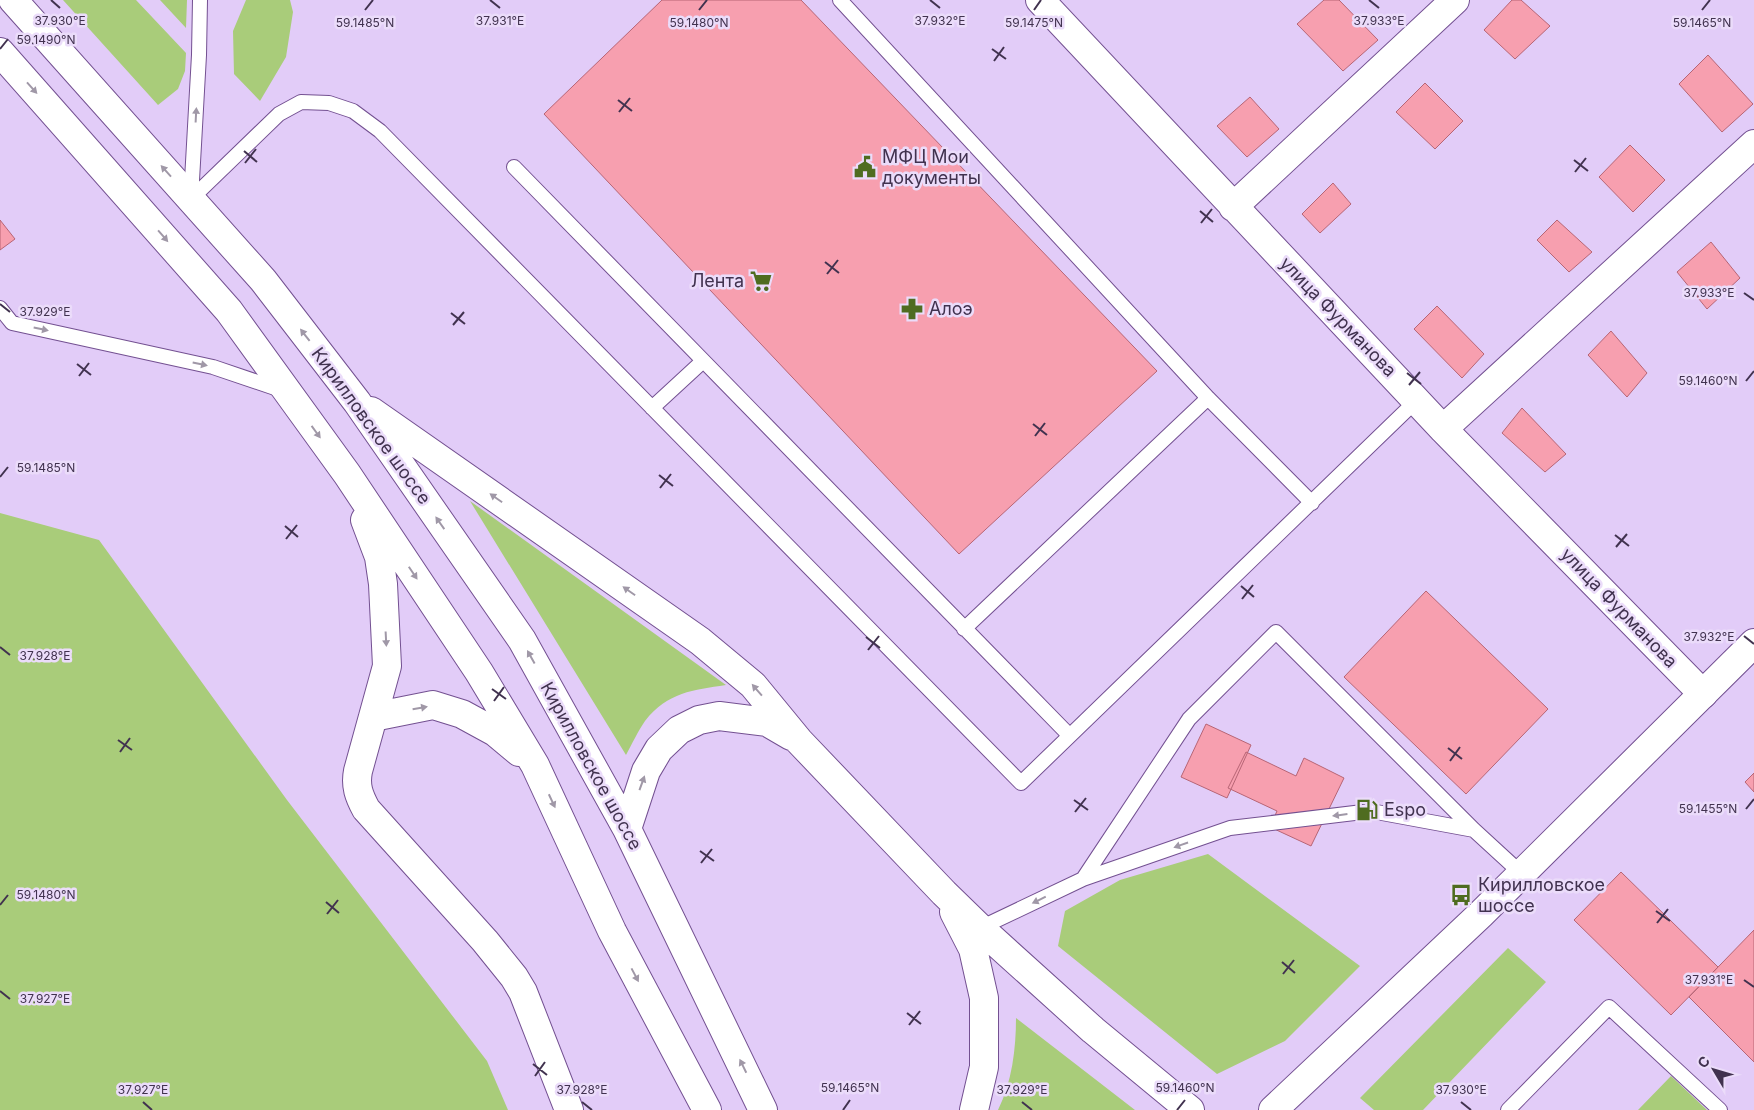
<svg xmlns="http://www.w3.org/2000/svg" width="1754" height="1110" viewBox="0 0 1754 1110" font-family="Inter,sans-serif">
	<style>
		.green { fill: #a9cc7a }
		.building { fill: #f79faf; stroke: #b76575 }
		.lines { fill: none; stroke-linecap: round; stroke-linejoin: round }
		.lane-casing { stroke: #735091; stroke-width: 16 }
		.street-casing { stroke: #735091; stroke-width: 30 }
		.secondary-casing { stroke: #735091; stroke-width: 30 }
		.primary-casing { stroke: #735091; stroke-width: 30 }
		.lane { stroke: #fff; stroke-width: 14 }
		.street { stroke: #fff; stroke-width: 28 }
		.secondary { stroke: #fff; stroke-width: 28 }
		.primary { stroke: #fff; stroke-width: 28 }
		.oneway { fill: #a098a7 }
		.ticks { fill: none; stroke: #41324f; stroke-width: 2 }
		.labels { text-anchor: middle; stroke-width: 5; stroke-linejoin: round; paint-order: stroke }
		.poi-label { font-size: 18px; fill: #41324f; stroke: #ebdcfa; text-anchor: start }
		.street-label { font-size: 18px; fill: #41324f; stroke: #ebdcfa }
		.ticks-label { font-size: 12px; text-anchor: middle; fill: #41324f; stroke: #ebdcfa; stroke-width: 5; stroke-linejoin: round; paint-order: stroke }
	</style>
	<rect width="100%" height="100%" fill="#e2ccf8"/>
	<path class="green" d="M63,0H136L186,53L185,71L178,89L158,105Z
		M160,0H187L186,28Z
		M246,0H290L293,12L286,57L260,101L234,74L233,31Z
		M470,501L726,685C693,690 668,692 645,721C638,731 632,744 626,755Z
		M0,513L99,540L287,800L487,1061L508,1110H0Z
		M1208,854L1360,966L1285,1041L1217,1074L1058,946L1065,911L1120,880Z
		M1508,948L1546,982L1423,1110H1374L1360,1098Z
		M1016,1018L1135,1110H998C1012,1082 1016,1049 1016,1018Z
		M1671,1076L1707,1110H1638Z"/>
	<path class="building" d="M662,0H801L1157,371L959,554L544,114Z
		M1324,0H1339L1378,40L1343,71L1297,24Z
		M1512,0H1521L1550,26L1515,59L1484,30Z
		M1708,55L1753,104L1722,132L1679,84Z
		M1425,83L1463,121L1435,149L1396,112Z
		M1250,97L1279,129L1247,157L1217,126Z
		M1630,145L1665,180L1633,212L1599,177Z
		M1333,183L1351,204L1320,233L1302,214Z
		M0,220L15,239L0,250Z
		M1557,220L1592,252L1569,272L1537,240Z
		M1711,242L1740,278L1707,309L1677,272Z
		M1437,306L1484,354L1462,378L1414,329Z
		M1611,331L1647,373L1627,397L1588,355Z
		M1522,408L1566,454L1545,472L1502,433Z
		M1426,591L1548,709L1466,794L1344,677Z
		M1206,724L1251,745L1227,798L1181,777Z
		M1246,752L1296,776L1304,758L1344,778L1311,846L1270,827L1277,811L1228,788Z
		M1754,773V792L1745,782Z
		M1621,872L1718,967L1671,1015L1574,920Z
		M1754,930V1062L1689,997Z"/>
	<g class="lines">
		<g class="lane-casing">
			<path id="lane" d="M840,0L1208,398L1312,503
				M514,167L1069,735
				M191,198L199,55L200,0
				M191,199L279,114L301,102L329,103L353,111L380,131L1021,783L1417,400
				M0,308L12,323L213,367L284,391
				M652,408L703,361
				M964,629L1208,398
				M1083,879L1189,719L1276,632L1474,830L1522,874
				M980,928L1083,879L1230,828L1371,811L1474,830
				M1508,1110L1609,1007L1720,1110"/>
		</g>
		<g class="street-casing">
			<path id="street" d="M1040,0L1443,429L1703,694
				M1233,207L1455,0
				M1443,429L1754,144"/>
		</g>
		<g class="secondary-casing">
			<path id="secondary" d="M1273,1110L1481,914L1754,643"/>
		</g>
		<g class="primary-casing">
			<path id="primary" d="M13,0L263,280L357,402L522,640L627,829L763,1110
				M0,52L229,311L347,474L479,672L535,765L612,931L707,1110
				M371,411L700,641L753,685L799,741L944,893L980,928L1093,1030L1190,1110
				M365,520L379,557L383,584L387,666L358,771C355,786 359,796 366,809L485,941L514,977L523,992L569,1110
				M373,717L433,705L462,714L495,732L519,752
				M627,829L646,771L659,749L679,730L699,720L719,716L767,722L791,736
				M954,912L973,949L984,998V1067L974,1110"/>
		</g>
		<use href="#lane" class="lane"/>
		<use href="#street" class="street"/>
		<use href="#secondary" class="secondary"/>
		<use href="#primary" class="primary"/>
	</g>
	<defs><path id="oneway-solid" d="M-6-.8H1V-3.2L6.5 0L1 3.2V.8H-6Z" transform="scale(1.25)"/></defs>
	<g class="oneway">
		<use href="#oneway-solid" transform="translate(32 88) rotate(48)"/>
		<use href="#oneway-solid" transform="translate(196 115) rotate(-87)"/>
		<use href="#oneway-solid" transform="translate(166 171) rotate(-132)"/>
		<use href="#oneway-solid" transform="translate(163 236) rotate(49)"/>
		<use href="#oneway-solid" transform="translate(41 329) rotate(12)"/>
		<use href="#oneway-solid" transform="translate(305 335) rotate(-128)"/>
		<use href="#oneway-solid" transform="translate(200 364) rotate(12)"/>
		<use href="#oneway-solid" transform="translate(316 432) rotate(54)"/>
		<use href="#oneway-solid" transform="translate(496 498) rotate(-145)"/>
		<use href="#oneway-solid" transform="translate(440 523) rotate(-125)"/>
		<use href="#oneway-solid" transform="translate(413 573) rotate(56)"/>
		<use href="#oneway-solid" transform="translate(629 591) rotate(-145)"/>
		<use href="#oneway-solid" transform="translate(386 639) rotate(87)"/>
		<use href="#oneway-solid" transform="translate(531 657) rotate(-119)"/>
		<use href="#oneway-solid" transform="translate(757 690) rotate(-131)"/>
		<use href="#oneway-solid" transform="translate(420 708) rotate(-10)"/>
		<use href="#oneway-solid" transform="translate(642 783) rotate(-70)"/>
		<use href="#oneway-solid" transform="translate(552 801) rotate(65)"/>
		<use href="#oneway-solid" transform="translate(1340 815) rotate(173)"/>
		<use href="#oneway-solid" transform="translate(1181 845) rotate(161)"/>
		<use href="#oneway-solid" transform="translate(1039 900) rotate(154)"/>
		<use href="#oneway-solid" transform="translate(635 975) rotate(62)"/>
		<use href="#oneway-solid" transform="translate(743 1066) rotate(-116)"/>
	</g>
	<path class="ticks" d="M51,0L60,8M490,0L500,8M930,0L940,8M1369,0L1379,8M365,10L373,0M699,10L707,0M1034,10L1041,0M1702,10L1710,0M0,49L8,39M992,49L1006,59M994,61L1004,47M618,100L632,111M619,112L630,98M244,151L257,162M1574,160L1588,171M245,163L256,149M1575,172L1586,158M1200,211L1213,222M1201,223L1212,209M825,262L839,273M827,274L838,260M1744,293L1754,300M0,304L10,312M451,313L465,324M453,325L464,312M77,364L91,375M1407,373L1421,384M79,376L89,363M1746,381L1754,371M1409,385L1420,372M1033,424L1047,435M1035,436L1045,423M659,475L673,486M0,477L8,467M660,488L671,474M285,526L298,537M1615,535L1629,546M286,539L297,525M1616,547L1627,534M1241,586L1254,597M1242,599L1253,585M1744,636L1754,644M866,637L880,648M0,647L10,655M868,650L879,636M492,689L506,699M494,701L504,687M118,740L132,750M1448,748L1462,759M120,752L130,738M1450,761L1460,747M1074,800L1088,810M1746,809L1754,799M1075,812L1086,798M700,851L714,861M701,863L712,849M326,902L339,913M0,905L8,895M1656,911L1670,921M327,914L338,900M1657,923L1668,909M1282,962L1295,973M1283,974L1294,960M1744,980L1754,987M0,991L10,999M907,1013L921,1024M909,1025L920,1011M533,1064L547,1075M535,1076L545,1062M143,1102L152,1110M582,1102L592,1110M1022,1102L1032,1110M1461,1102L1471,1110M843,1110L850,1100M1177,1110L1185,1100"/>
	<defs>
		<g id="civic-bare" transform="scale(1.725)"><path d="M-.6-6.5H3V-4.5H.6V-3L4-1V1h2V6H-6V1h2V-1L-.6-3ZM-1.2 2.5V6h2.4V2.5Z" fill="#4f6c20" stroke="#ebdcfa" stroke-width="2.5" paint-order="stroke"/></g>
		<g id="supermarket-bare" transform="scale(1.725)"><path d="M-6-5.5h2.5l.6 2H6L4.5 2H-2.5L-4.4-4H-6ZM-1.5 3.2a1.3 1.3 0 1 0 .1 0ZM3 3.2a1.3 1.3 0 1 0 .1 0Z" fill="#4f6c20" stroke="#ebdcfa" stroke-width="2.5" paint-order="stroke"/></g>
		<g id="pharmacy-bare" transform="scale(1.725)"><path d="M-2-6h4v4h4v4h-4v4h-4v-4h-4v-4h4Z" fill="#4f6c20" stroke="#ebdcfa" stroke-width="2.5" paint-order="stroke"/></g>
		<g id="fuel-bare" transform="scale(1.725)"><path d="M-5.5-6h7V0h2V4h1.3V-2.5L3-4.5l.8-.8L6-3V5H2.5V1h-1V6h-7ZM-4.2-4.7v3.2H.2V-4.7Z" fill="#4f6c20" stroke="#ebdcfa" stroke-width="2.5" paint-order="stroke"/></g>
		<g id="bus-bare" transform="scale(1.725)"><path d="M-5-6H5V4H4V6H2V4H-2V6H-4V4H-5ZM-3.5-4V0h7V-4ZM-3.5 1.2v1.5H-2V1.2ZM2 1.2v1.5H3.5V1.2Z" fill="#4f6c20" stroke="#ebdcfa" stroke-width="2.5" paint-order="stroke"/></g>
	</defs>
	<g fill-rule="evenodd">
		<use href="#civic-bare" x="865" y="167"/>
		<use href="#supermarket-bare" x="761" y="281"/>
		<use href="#pharmacy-bare" x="912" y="309"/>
		<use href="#fuel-bare" x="1367" y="810"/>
		<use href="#bus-bare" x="1461" y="895"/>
	</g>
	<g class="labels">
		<g class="poi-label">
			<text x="882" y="163">МФЦ Мои<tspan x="882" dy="21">документы</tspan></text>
			<text x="744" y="287" text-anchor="end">Лента</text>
			<text x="929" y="315">Алоэ</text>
			<text x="1384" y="816">Espo</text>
			<text x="1478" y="891">Кирилловское<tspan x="1478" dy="21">шоссе</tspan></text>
		</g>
		<g class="street-label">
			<text transform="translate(1338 317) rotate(46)" y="6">улица Фурманова</text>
			<text transform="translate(371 426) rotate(54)" y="6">Кирилловское шоссе</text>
			<text transform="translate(1619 608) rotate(46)" y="6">улица Фурманова</text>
			<text transform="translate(591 766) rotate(61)" y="6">Кирилловское шоссе</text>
		</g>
	</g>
	<g class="ticks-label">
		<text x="60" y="25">37.930°E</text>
		<text x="500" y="25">37.931°E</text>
		<text x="940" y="25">37.932°E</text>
		<text x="1379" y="25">37.933°E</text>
		<text x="365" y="27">59.1485°N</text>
		<text x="699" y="27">59.1480°N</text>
		<text x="1034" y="27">59.1475°N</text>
		<text x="1702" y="27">59.1465°N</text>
		<text x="46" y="44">59.1490°N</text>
		<text x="1709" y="297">37.933°E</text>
		<text x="45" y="316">37.929°E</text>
		<text x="1708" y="385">59.1460°N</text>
		<text x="46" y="472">59.1485°N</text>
		<text x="1709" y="641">37.932°E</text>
		<text x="45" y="660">37.928°E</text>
		<text x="1708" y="813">59.1455°N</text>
		<text x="46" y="899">59.1480°N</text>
		<text x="1709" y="984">37.931°E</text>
		<text x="45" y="1003">37.927°E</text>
		<text x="850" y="1092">59.1465°N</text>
		<text x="1185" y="1092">59.1460°N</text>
		<text x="143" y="1094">37.927°E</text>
		<text x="582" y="1094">37.928°E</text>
		<text x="1022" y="1094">37.929°E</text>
		<text x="1461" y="1094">37.930°E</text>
	</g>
	<g transform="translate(1714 1070) rotate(308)" stroke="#ebdcfa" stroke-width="4" paint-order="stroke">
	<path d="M0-4L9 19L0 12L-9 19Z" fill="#41324f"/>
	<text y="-8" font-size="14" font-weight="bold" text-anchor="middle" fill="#41324f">С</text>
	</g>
</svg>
